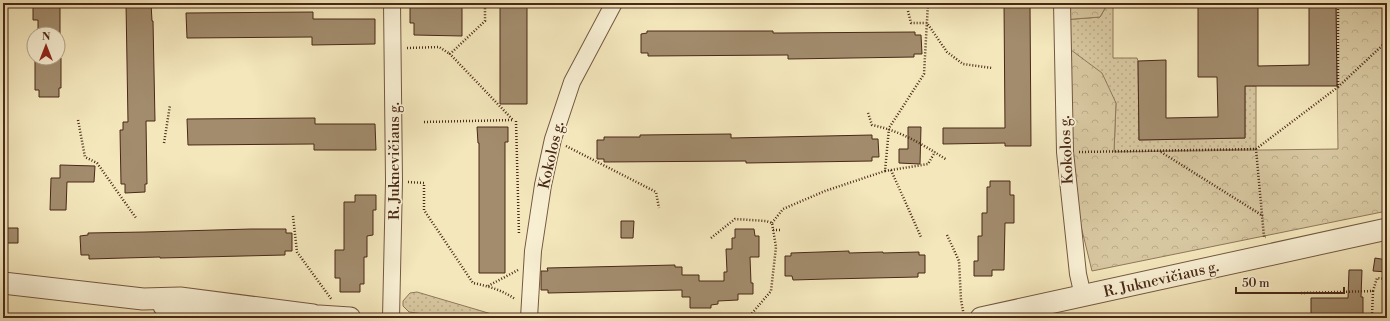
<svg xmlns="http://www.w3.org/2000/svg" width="1390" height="321" viewBox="0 0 1390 321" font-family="'Libre Bodoni',serif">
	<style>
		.grass { fill: url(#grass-dots); stroke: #90785c }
		.forest { fill: url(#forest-crowns); stroke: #90785c }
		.building { fill: #a28c6d; stroke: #492917 }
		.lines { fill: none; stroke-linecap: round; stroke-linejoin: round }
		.minor-casing { stroke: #745840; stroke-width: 18 }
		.tertiary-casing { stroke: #745840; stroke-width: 23 }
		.path { stroke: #492917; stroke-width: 2.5; stroke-dasharray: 1 2; stroke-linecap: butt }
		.minor { stroke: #f8efd3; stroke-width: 16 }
		.tertiary { stroke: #f8efd3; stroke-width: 21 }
		.labels { text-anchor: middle; stroke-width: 3.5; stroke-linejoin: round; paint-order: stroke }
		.street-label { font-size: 15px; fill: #492917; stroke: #f8efd3 }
	</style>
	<defs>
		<pattern id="grass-dots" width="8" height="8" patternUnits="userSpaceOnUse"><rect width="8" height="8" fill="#d7c7a0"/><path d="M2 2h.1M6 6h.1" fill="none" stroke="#baab89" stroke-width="1.8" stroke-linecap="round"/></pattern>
		<pattern id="forest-crowns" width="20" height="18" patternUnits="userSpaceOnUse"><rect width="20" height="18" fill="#d7c7a0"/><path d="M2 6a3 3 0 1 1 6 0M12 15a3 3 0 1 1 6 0" fill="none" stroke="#baab89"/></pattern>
	</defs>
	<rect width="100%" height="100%" fill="#f4e7bc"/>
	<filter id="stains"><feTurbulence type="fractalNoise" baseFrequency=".005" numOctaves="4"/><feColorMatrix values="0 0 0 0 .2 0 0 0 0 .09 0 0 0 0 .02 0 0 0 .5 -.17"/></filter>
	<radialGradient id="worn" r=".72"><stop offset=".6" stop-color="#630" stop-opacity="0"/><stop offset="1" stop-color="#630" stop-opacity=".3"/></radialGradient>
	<path class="grass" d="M1108,3H1113V58H1137L1138,61L1139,140L1245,138V86H1256V149L1114,152L1116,103L1063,44L1062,20L1100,17Z
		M417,292L495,315L500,318H454L409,312L403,306V301L410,293Z"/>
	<path class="forest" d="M1062,3H1108L1100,17L1062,20Z
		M1307,3H1387V211L1092,271L1065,161L1063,44L1102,73L1116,103L1114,152L1338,149L1336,7H1309Z"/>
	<path class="building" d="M33,3H60V34H38V20H33Z
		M126,3H151L152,21H153L155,121H146L147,184H145V192L125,193V184H121L120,130H123V122H128Z
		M410,3H462V36L414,35V23H410Z
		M500,3H527V104H500Z
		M1004,3H1030L1031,146H1005V143L943,144V128H1005Z
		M1198,3H1258V66L1309,65V7L1336,6L1337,86H1245V138L1139,140L1138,61L1166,60V118L1218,117L1217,77H1198Z
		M313,12V19H375V44L312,45V37L187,38L186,13Z
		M647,31H773V33H781L915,32V35H921L922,54H914V57L788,59V55L648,56V53H641V34L647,33Z
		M35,58H61V88H59V97H39V90H35Z
		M315,118V124H375L376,150H314V144L188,145L187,119Z
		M477,127H508V142H505V273H479V143H478Z
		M908,127H921L920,164L899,163V149H908Z
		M731,134V138L872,135V139H878L879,157H872V161L746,163V161L604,162V159H597V140H604V137H640V135Z
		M60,165L95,166L94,182H67L66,210H50L51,178H60Z
		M990,181H1010V195H1014V223H1005L1004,270H992V276H974V261H978V236H982V213H987V187H990Z
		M355,195H376V210H373V235L367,236V257H364V284H360V292H340V278H335V250H344V202H355Z
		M621,221H634L633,238H621Z
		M3,228H18V243H3Z
		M251,229H286V233H292V251H285V255L160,258V257L89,259V255H81L80,236L88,235V233L145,232Z
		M735,229H754L755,236H759V257H750L751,283H753V294H738V300L718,301V304L711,305V308H690V297H682V290L548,293V290H541V271H548L547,268L675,265V267H682V275H699V281H724V272H727L726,249H732V238H735Z
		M849,251V253L883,252V253L919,252V255H925V273H918V277L828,279L793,280L792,276H785V256H791V253Z
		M1375,258L1387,260V272L1373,271Z
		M1349,270H1362L1361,297H1363V318H1311V298H1348Z"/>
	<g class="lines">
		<g class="minor-casing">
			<path id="minor" d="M1062,3L1065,152L1078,274L1083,296
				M391,318L394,181L392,3
				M529,318L533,251L543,185L553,139L572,82L614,3"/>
		</g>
		<g class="tertiary-casing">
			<path id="tertiary" d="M3,283L143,299L180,298L313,315
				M164,306L179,311L210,318
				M319,316L350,318
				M981,318L1387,229"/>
		</g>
		<path class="path" d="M1338,3V87L1387,41
			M908,11L911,23H927L947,52L963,64L992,68
			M407,48L439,47L450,54
			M868,113L872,125C901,131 922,144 947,160
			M78,120L85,157L97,163L136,218
			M516,121L519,235
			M424,122L513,120L450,54L485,21V3
			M164,143L170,105
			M566,146L656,192L659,208
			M1256,149L1338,87
			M1079,152L1256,149L1264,237H1266
			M1161,152L1263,216
			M891,170L921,237
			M885,171L928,164L935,152
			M408,182L424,183V210L473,283C488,286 502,290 515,299
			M293,216L297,252L332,300
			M772,223L783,209L825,191L885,171L889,128L924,74L928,3
			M773,230H782
			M947,235L959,261L961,300L964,316
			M711,238L735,219L766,221L772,223L776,247L771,291L748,318
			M488,286L518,270
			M1301,293L1373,291L1377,278L1387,279
			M1372,316L1373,291"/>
		<use href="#minor" class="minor"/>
		<use href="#tertiary" class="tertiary"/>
	</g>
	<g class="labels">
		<g class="street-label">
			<text transform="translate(1066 150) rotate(-93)" y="5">Kokolos g.</text>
			<text transform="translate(551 155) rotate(-77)" y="5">Kokolos g.</text>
			<text transform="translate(394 161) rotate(-90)" y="5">R. Juknevičiaus g.</text>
			<text transform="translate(1161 279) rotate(-13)" y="5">R. Juknevičiaus g.</text>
		</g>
	</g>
	<rect width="1390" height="321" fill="none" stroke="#f4e7bc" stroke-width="16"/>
	<rect x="4" y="4" width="1382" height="313" fill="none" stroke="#492917" stroke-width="2"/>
	<rect x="8" y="8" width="1374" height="305" fill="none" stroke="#492917"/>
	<g transform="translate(46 46)"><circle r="19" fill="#f8efd3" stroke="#b2a088"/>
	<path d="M0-3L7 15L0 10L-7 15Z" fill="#8f2418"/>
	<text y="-6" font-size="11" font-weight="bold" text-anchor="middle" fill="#492917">N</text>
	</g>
	<path d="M1236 287v6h108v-6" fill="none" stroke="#492917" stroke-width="2"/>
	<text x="1242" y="287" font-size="12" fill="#492917" stroke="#f8efd3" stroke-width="3" paint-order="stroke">50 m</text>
	<rect width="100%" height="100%" filter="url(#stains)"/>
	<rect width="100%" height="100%" fill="url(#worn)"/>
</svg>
